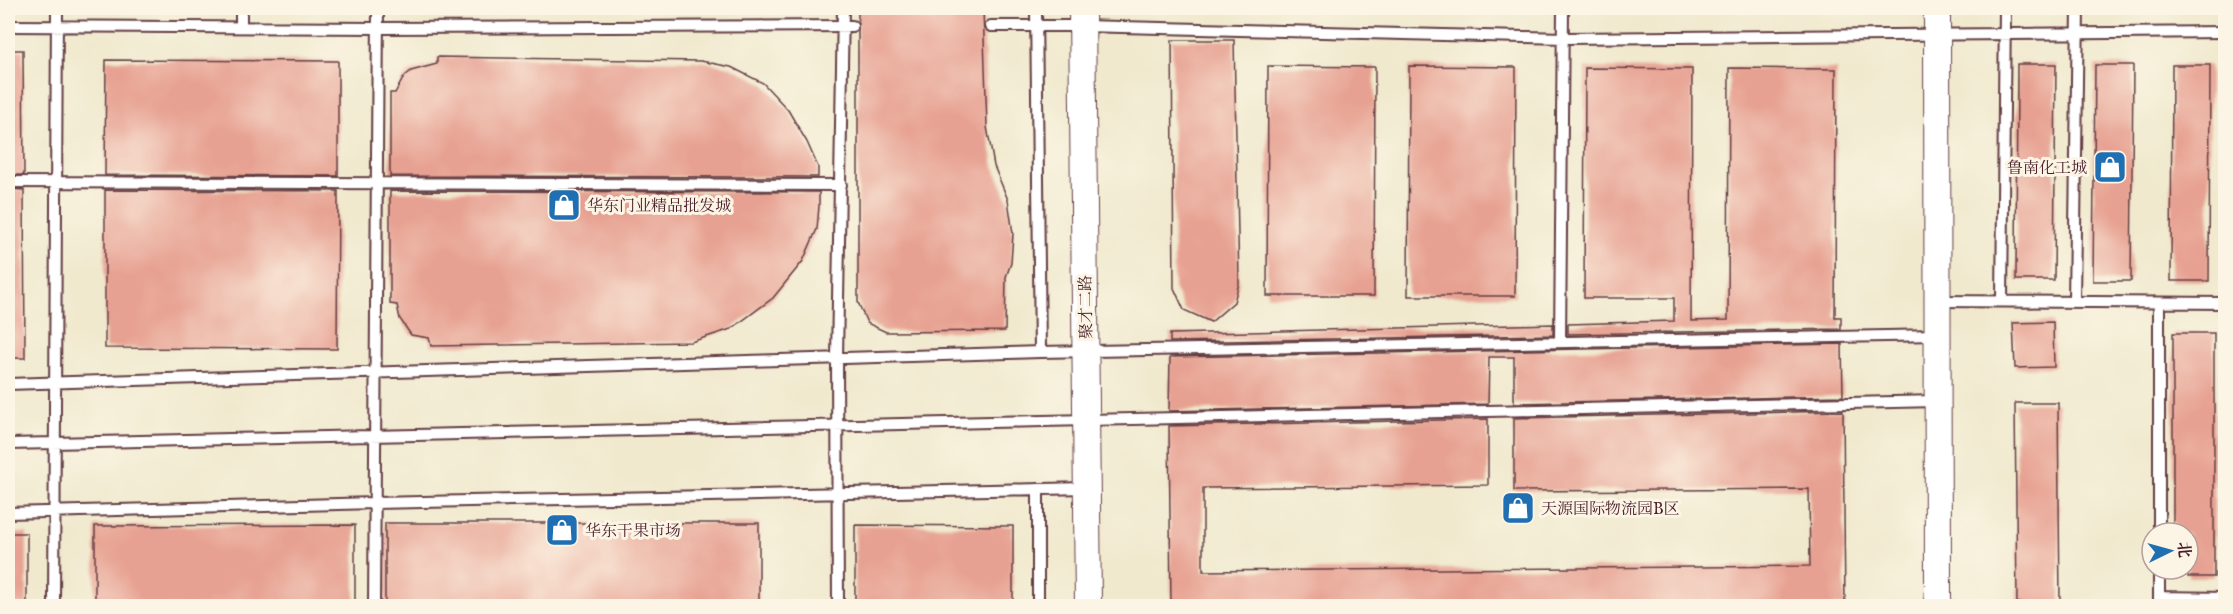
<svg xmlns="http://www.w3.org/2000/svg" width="2233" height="614" viewBox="0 0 2233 614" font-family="'IM FELL English','Noto Serif SC',serif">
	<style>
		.building { fill: #e7a192 }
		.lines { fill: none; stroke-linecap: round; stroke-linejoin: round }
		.service-casing { stroke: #633d43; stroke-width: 14 }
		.tertiary-casing { stroke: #633d43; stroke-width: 28 }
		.service { stroke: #fff; stroke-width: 10 }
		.tertiary { stroke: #fff; stroke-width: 26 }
		.labels { text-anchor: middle; stroke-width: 6; stroke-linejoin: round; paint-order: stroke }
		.poi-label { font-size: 16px; fill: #4a1f2b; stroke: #fcf5e5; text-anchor: start }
		.street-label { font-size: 16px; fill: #4a1f2b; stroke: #fcf5e5 }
	</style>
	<rect width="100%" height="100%" fill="#fcf5e5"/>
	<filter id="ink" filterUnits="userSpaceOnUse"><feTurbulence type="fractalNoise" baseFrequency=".0167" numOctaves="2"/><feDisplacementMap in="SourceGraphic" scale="12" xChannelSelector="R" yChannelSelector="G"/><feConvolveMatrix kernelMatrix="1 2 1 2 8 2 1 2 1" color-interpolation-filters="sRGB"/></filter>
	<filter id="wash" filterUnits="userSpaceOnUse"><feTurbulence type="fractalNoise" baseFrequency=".008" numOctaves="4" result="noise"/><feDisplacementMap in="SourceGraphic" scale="24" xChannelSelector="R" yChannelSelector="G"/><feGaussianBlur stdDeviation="1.35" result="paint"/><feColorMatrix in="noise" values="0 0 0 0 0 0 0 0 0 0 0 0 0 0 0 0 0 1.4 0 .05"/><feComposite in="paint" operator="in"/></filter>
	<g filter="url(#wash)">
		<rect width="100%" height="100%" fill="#f0e9ce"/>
		<g id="blocks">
			<path class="building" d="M858,8H983L987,127L994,166L1008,200L1013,234L1011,263L1006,277L1005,331L886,332L867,323L858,302Z
				M1172,40H1234L1239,283L1234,302L1211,322L1184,310L1174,288Z
				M8,50H23L24,175H8Z
				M437,57L701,61L731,67L763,83L788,110L807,142L818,167V177L390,176V93H395L404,77L411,71L437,64Z
				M106,60L338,61V176L105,175Z
				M2017,64H2056L2054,280H2016Z
				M2095,65H2133L2131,281H2093Z
				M2172,65H2210L2209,281H2171Z
				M1268,66L1375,67L1374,296H1267Z
				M1409,66L1516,67L1515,296H1408Z
				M1585,68L1692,69L1691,321L1728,320L1729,68L1836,69L1835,317H1841V329L1568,334V324L1674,321V298H1584Z
				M8,189L24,190L25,358H8Z
				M105,190L338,191L337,349L105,348Z
				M390,191L819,192V206L817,229L803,261L773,298L731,329L691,342L431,346L429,338L411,335L400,319L397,305L390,304Z
				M2053,322L2054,367L2015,368L2013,323Z
				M1553,324V335L1170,342V334Z
				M2173,333H2214V577H2188V533H2173Z
				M1842,344L1843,396L1514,403V357H1489L1488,404L1169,411L1170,357Z
				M2015,403H2058L2060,602L2017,603Z
				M1843,411L1845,606H1171L1169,426L1488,419V485L1203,488V571L1810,566L1809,489L1514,491V418Z
				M385,523H759V606H385Z
				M355,525V606H95V526Z
				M855,525L1013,526V606H855Z
				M8,533H27V604H8Z"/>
		</g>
	</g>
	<g filter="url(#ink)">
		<use href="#blocks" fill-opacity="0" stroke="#633d43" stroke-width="1.5"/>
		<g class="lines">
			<g class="service-casing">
				<path id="service" d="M1036,8L1040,352
					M8,26L378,28L852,26
					M991,26H1082L1564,38L2226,32
					M241,27V8
					M8,182L841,185
					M1938,301L2226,303
					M2002,301L2005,8
					M2074,302L2078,8
					M2159,303V533
					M1560,342L1563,8
					M8,384L1040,352L1937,335
					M8,444L1938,401
					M8,513L375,503L1087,488
					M2159,597L2226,598
					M54,606L57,8
					M374,606L378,8
					M838,606L837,358L843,8
					M1038,606V489
					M2159,606V569"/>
			</g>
			<g class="tertiary-casing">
				<path id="tertiary" d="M1082,8L1088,606
					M1937,8L1938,606"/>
			</g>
			<use href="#service" class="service"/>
			<use href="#tertiary" class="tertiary"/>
		</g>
	</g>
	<defs>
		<g id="shop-square" transform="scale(1.725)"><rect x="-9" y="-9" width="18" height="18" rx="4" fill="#1f6fb2" stroke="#fcf5e5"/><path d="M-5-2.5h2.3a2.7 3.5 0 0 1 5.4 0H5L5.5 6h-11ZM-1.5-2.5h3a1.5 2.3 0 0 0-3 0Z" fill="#fff"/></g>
	</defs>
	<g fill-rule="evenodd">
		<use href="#shop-square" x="2110" y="167"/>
		<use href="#shop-square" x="564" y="205"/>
		<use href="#shop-square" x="1518" y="508"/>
		<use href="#shop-square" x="562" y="530"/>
	</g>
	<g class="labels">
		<g class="poi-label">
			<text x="2087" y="173" text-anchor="end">鲁南化工城</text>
			<text x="587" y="211">华东门业精品批发城</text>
			<text x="1541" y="514">天源国际物流园B区</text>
			<text x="585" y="536">华东干果市场</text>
		</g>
		<g class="street-label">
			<text transform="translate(1085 307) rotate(-91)" y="6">聚才二路</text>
		</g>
	</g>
	<rect width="2233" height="614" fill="none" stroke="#fcf5e5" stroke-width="30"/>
	<g transform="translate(2170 551) rotate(85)"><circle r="28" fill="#fcf5e5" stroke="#b59f9b" stroke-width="1.5"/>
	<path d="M0-4.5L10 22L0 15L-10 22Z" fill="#1f6fb2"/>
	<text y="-9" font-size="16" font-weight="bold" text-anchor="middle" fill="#4a1f2b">北</text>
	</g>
</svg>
